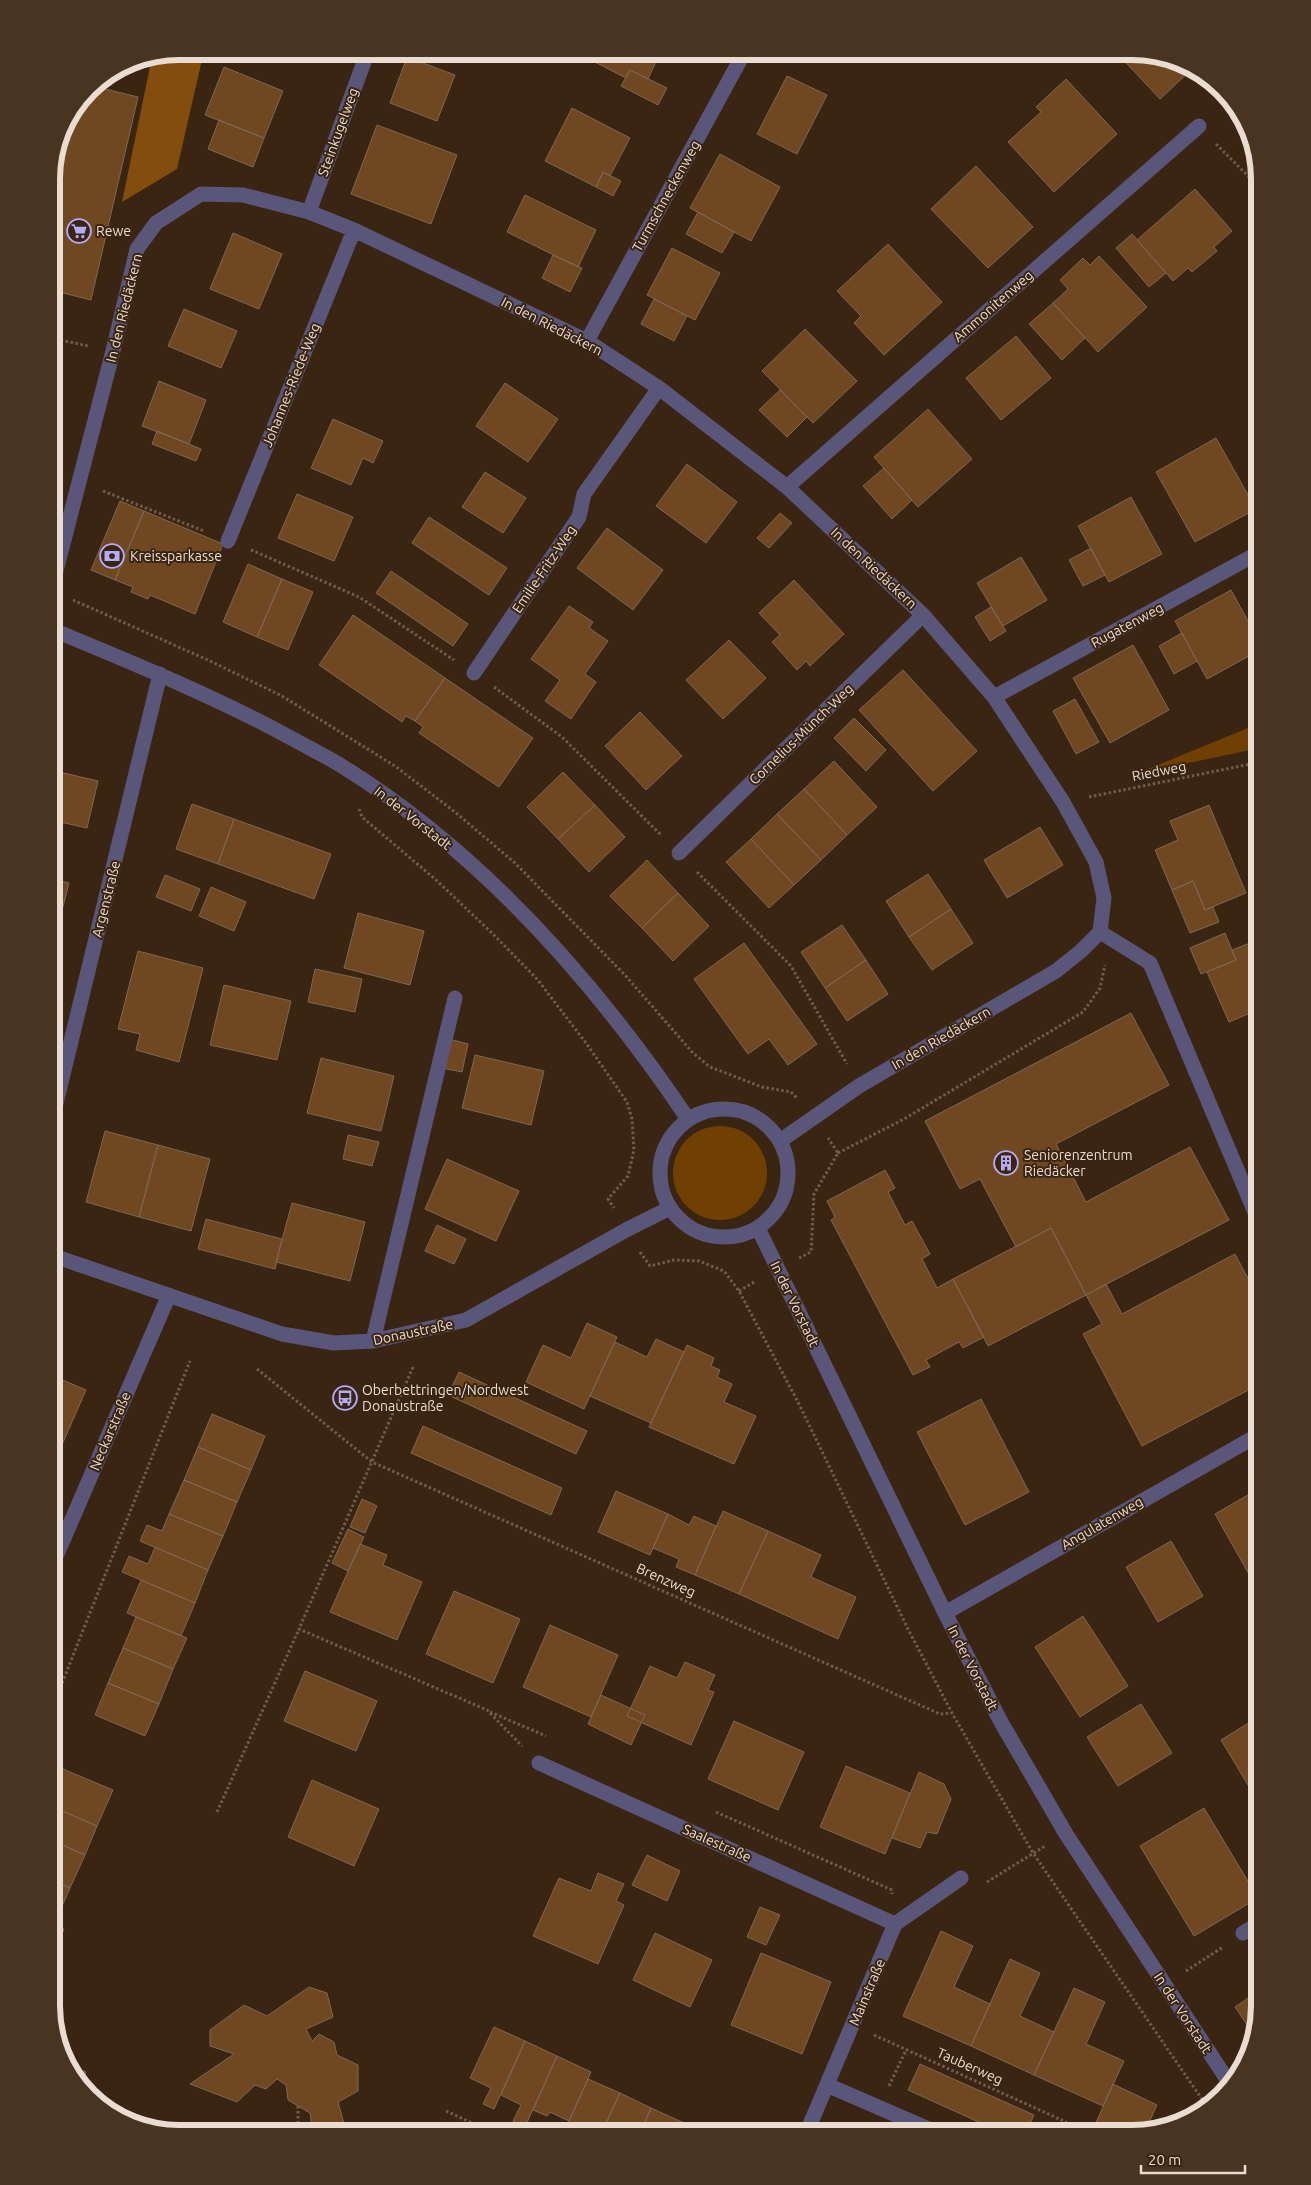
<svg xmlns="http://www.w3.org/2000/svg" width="1311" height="2185" viewBox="0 0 1311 2185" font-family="Ubuntu,sans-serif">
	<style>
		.green { fill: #704002 }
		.forest { fill: #834d0e }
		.building { fill: #6f4821; stroke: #7e6753 }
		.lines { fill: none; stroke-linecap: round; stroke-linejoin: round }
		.path { stroke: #6f5c4c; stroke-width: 3; stroke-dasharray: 2.5 2.5; stroke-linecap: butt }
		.minor { stroke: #5a567a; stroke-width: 15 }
		.labels { text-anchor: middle; stroke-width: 4; stroke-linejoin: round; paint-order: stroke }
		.street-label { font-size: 14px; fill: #eadcd1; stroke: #392512 }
		.poi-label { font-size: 14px; fill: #eadcd1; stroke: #392512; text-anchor: start }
		.rim { fill: none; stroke: #eadcd1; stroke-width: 6 }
	</style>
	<rect width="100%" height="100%" fill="#392512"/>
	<path class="green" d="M1260,723V748L1136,774Z
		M673 1173a47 47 0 1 1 94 0a47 47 0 1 1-94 0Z"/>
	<path class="forest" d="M179,51H204L177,169L122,202L152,57Z"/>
	<path class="building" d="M590,51H661L648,79L630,70L626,78L587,58Z
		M1116,52H1141L1192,69L1160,99Z
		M407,57L455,75L437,121L390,103Z
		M224,67L283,91L264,138L205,115Z
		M630,70L667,88L658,105L621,86Z
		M787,76L827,95L797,154L757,134Z
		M1066,79L1117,134L1054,192L1008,142L1041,112L1036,107Z
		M93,86L138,97L91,300L51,290L52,171L61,130L89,88Z
		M572,108L630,138L610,176L603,172L596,187L545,161Z
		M219,120L264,138L253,167L208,149Z
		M377,125L457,155L431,224L351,194Z
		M720,154L780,187L751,241L690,208Z
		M976,166L1033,227L988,268L931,209Z
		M603,172L621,181L613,196L596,187Z
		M1195,189L1232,231L1214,247L1217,251L1192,272L1188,268L1173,281L1137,240Z
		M525,195L596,230L578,267L507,232Z
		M698,212L734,232L722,253L686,234Z
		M233,233L282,254L259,309L210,289Z
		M1132,234L1166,273L1149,287L1116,248Z
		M888,244L942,302L884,355L854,323L861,316L837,291Z
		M672,248L720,273L695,320L647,295Z
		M553,255L582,268L570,292L542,278Z
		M1099,256L1147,307L1098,352L1053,303L1068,289L1060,280L1083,258L1090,265Z
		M654,299L687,316L674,341L641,324Z
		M1053,303L1085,338L1062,360L1029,324Z
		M184,309L237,331L221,368L168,346Z
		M805,329L857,381L813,423L762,371Z
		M1016,336L1051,378L1001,420L966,378Z
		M159,381L206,400L189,444L142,426Z
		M505,383L558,419L528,462L476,426Z
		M780,390L807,417L787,437L759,410Z
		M928,409L972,459L918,507L874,457Z
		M333,419L383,441L373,463L363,458L351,485L311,468Z
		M157,431L201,449L196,461L152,444Z
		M1216,438L1256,509L1195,542L1156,472Z
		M687,464L737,502L706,543L656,506Z
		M884,468L912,500L892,519L863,486Z
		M485,472L526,498L503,533L462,507Z
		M297,494L353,517L334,561L278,538Z
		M1131,497L1162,554L1109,582L1078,526Z
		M120,501L144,511L115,580L91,570Z
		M144,511L223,544L195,614L150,595L148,599L131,592L133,587L115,580Z
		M780,513L792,523L769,548L757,538Z
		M429,517L507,568L489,595L412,543Z
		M607,528L663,570L633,610L577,568Z
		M1091,548L1105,575L1083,586L1069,560Z
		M1021,557L1047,600L1003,626L977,583Z
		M248,564L282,579L257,637L223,622Z
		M391,571L468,624L453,646L376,593Z
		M282,579L313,592L288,650L257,637Z
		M794,580L844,634L810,666L806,661L797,670L772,642L780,635L759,613Z
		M1231,590L1260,643V650L1207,679L1175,621Z
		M569,606L593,622L589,628L608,641L585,674L596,682L571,719L545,701L560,680L531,659Z
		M991,607L1006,631L990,641L975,617Z
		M353,615L445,678L415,721L406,716L402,722L319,665Z
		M1182,633L1197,661L1174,674L1159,646Z
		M729,640L766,678L723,719L686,680Z
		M1133,645L1169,710L1110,743L1073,678Z
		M903,670L977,751L933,791L859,710Z
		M445,678L533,738L499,787L419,733L423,727L415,721Z
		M1075,699L1099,742L1076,754L1053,711Z
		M640,712L682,756L646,790L605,746Z
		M854,718L886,750L866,771L834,738Z
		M834,761L877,807L847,835L804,789Z
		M51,770L98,781L87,828L51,820Z
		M563,772L595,805L558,839L527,807Z
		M804,789L847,835L821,860L777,814Z
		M192,804L234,819L218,864L176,849Z
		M595,805L625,837L589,872L558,839Z
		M1209,805L1246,893L1205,910L1193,881L1172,890L1155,850L1178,840L1170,821Z
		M777,814L821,860L794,885L751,839Z
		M234,819L331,854L314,899L218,864Z
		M1040,827L1063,865L1007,898L984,860Z
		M751,839L794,885L769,908L726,862Z
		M647,860L678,893L642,928L610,896Z
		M928,874L951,909L909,937L886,901Z
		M165,875L200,889L191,911L156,897Z
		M51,878L69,883L57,930L51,928Z
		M1193,881L1205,910L1213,907L1219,922L1190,933L1172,890Z
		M211,887L246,902L234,931L199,916Z
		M678,893L709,926L673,961L642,928Z
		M951,909L973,943L932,970L909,937Z
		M358,913L424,931L410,985L344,968Z
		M842,925L866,960L825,988L801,952Z
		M1225,933L1236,960L1201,974L1190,948Z
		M1260,939V1009L1229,1022L1207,972L1236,960L1232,950Z
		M744,943L817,1044L788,1065L769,1039L748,1054L694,979Z
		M138,951L203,968L179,1062L136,1050L140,1034L118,1029Z
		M866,960L888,994L847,1021L825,988Z
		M315,969L362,979L355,1012L308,1002Z
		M224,985L291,1001L277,1060L210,1045Z
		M1131,1013L1169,1085L1056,1144L1086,1202L1190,1147L1229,1220L1086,1295L1051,1228L1016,1247L980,1179L960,1189L925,1121Z
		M449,1039L468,1044L462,1072L442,1068Z
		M475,1055L544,1071L531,1125L462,1108Z
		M321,1058L394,1076L381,1131L307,1113Z
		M105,1131L158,1145L139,1217L86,1202Z
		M348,1135L379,1142L372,1166L343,1159Z
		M158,1145L210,1159L191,1231L139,1217Z
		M447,1159L519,1191L496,1241L425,1209Z
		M885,1170L895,1188L888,1192L905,1225L912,1221L930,1254L922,1259L937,1288L953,1279L984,1337L963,1348L959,1342L926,1360L930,1367L913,1375L831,1220L835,1217L827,1201Z
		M292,1203L365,1222L350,1281L276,1262Z
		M206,1219L282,1239L275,1269L198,1249Z
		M437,1225L466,1239L454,1264L425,1251Z
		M1051,1228L1086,1295L988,1346L953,1279Z
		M1235,1254L1260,1301V1384L1142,1446L1083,1334L1102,1324L1086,1295L1106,1284L1122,1314Z
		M587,1323L617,1337L584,1409L526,1382L543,1345L571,1358Z
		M656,1339L684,1352L651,1423L590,1396L615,1342L647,1357Z
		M687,1345L714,1358L711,1366L720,1370L717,1377L732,1384L724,1402L756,1416L734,1464L649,1427Z
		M459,1372L587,1431L576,1454L448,1395Z
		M51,1375L86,1390L51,1470Z
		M981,1399L1029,1492L965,1525L917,1432Z
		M212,1414L265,1436L251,1470L198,1447Z
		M423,1426L562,1488L551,1515L411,1453Z
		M198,1447L251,1470L237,1502L184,1480Z
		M184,1480L237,1502L223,1536L169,1514Z
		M1260,1488V1571L1250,1576L1215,1514Z
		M616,1491L668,1514L650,1555L598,1532Z
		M362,1499L377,1506L365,1533L350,1527Z
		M723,1511L768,1531L739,1594L695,1575Z
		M169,1514L223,1536L208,1570L140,1541L147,1525L162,1531Z
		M668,1514L689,1525L694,1516L716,1526L695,1575L676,1567L679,1559L653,1548Z
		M348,1529L364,1537L348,1571L332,1563Z
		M768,1531L821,1555L811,1577L856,1597L838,1639L739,1594Z
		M1171,1541L1203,1596L1158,1622L1126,1567Z
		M360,1544L387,1555L383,1565L422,1582L397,1640L330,1612Z
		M155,1547L208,1570L195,1603L122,1572L129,1556L148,1564Z
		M141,1580L195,1603L181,1636L127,1613Z
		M454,1591L520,1619L493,1683L426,1654Z
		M1083,1616L1128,1686L1080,1717L1035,1647Z
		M136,1617L187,1638L173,1669L123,1648Z
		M550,1625L618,1655L591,1717L523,1687Z
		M123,1648L173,1669L159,1704L108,1683Z
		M685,1662L715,1675L708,1690L714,1692L691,1745L627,1716L650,1666L677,1678Z
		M305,1671L377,1701L356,1751L284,1721Z
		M108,1683L159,1704L145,1736L95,1715Z
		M601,1695L645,1715L631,1745L588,1724Z
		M1141,1704L1172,1753L1118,1786L1087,1737Z
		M1260,1716V1792L1254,1795L1221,1740Z
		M734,1721L804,1752L778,1810L708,1779Z
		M51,1764L113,1790L97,1826L51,1806Z
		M846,1766L910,1793L885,1854L820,1827Z
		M919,1772L944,1784L951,1799L937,1834L927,1832L920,1848L892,1838Z
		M312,1780L379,1809L354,1866L288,1837Z
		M51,1806L97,1826L85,1855L51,1840Z
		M1204,1808L1258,1898L1194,1936L1140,1846Z
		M51,1840L85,1855L70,1888L51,1880Z
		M647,1855L680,1871L667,1901L632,1885Z
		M598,1873L624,1884L616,1901L624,1905L598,1964L533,1936L559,1878L591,1891Z
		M51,1880L70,1888L54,1925L51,1924Z
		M760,1907L780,1915L766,1945L747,1937Z
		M51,1924L64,1929L51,1959Z
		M941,1931L973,1946L954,1987L990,2004L971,2046L903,2016Z
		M655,1933L712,1960L690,2007L633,1980Z
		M761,1953L831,1982L802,2054L731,2025Z
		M1010,1959L1040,1973L1020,2016L1054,2032L1034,2075L971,2046Z
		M309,1987L327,1993L333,2017L306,2029L312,2041L319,2034L334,2042L337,2055L358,2065V2091L338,2102L345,2127L336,2134H313L310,2113L288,2100L286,2085L277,2079L266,2089L255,2085L237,2102L190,2084L234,2054L210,2046V2030L244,2005L267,2016Z
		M1074,1988L1105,2002L1086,2044L1124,2061L1103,2106L1034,2075Z
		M1260,1990V2006L1252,2032L1235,2007Z
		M494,2027L525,2041L494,2109L483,2104L491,2088L470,2078Z
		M525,2041L557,2056L525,2127L513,2121L521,2105L501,2095Z
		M557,2056L591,2072L569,2121L550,2112L547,2116L533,2110Z
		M66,2064L86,2072L82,2082Z
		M920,2064L1034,2115L1025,2134H1005L908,2090Z
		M588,2079L620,2093L601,2134H573L565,2130Z
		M1113,2084L1157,2105L1145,2131L1132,2134H1091Z
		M620,2093L651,2108L640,2134H601Z
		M651,2108L682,2122L677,2134H640Z
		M682,2122L709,2134H677Z"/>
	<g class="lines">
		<path class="path" d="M1216,144L1260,188
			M51,338L88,346
			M103,491L204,531
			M251,550L359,597L454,660
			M73,600L210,661L282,696L395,766L455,812L515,863L624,974L693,1053L710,1067L762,1087L791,1092L797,1098
			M494,687L562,737L661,835
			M1089,797L1260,762
			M359,809L362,817L435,879L492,933L537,979L586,1043L627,1102L632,1119L634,1150L628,1176L608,1199L614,1208
			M697,872L791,966L847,1064
			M838,1153L904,1119L1083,1012L1100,988L1105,965
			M640,1252L650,1266L674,1260L699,1261L724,1271L739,1291L799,1404L908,1629L952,1713L1033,1853L1206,2105
			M799,1258L811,1252L814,1194L838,1153L828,1138
			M739,1291L756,1281
			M413,1367L299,1629L487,1710L522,1746
			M257,1369L372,1462L940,1714L952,1713
			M51,1711L190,1361
			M490,1712L546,1736
			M217,1812L299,1629
			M716,1812L892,1890V1894
			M987,1882L1045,1846
			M1186,1971L1223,1947
			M874,2035L1066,2122L1061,2134
			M889,2086L906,2050
			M298,2106V2134
			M446,2111L496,2134
			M472,2134L475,2124"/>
		<path class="minor" d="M309,212L368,51
			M587,341L745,51
			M787,487L1199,126
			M228,541L354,230
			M51,590L113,351L137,249L156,223L201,194L243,195L309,212L354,230L587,341L659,388L787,487L923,615L994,697L1063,802L1096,862L1104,898L1100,932L1081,951L1056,971L859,1086L780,1141
			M51,629C133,663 214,696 291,738C309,748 328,757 345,768C484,855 597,984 688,1119
			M474,673L579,517L584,494L659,388
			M994,697L1260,552
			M679,853L923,615
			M1100,932L1150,963L1260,1224
			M660 1173a64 64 0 1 1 128 0a64 64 0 1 1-128 0Z
			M51,1124L160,674
			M758,1228L945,1613L1001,1722L1066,1834L1230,2084
			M51,1255L282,1334L334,1343L373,1341L466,1320L626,1230L670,1208
			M373,1341L455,998
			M51,1568L169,1295
			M945,1613L1260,1434
			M539,1763L895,1924
			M1243,1933L1260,1923
			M827,2085L940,2134
			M806,2134L895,1924L961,1878"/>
	</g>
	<defs>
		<g id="supermarket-ring" transform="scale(1.25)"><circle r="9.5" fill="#392512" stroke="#b5acf8" stroke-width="1.5"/><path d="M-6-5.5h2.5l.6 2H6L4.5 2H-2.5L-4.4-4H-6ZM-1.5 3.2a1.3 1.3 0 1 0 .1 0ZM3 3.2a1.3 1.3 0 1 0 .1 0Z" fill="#b5acf8"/></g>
		<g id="bank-ring" transform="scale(1.25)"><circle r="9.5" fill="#392512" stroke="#b5acf8" stroke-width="1.5"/><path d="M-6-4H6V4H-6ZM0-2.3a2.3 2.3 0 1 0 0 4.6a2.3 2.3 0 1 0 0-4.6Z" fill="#b5acf8"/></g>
		<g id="building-ring" transform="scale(1.25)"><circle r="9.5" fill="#392512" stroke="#b5acf8" stroke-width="1.5"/><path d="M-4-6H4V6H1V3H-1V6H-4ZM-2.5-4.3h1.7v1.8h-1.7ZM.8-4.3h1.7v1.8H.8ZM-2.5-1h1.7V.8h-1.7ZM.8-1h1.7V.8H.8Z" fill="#b5acf8"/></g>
		<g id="bus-ring" transform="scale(1.25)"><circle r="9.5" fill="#392512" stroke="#b5acf8" stroke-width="1.5"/><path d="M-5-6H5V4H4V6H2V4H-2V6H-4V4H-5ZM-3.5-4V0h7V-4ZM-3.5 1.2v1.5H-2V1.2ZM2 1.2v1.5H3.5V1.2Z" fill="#b5acf8"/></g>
	</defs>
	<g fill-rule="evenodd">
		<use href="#supermarket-ring" x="79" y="231"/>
		<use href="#bank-ring" x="112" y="556"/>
		<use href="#building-ring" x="1006" y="1163"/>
		<use href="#bus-ring" x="345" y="1398"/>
	</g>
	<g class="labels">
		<g class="street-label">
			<text transform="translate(338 132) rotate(-70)" y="5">Steinkugelweg</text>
			<text transform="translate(666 196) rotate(-61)" y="5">Turmschneckenweg</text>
			<text transform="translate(993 306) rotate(-41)" y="5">Ammonitenweg</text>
			<text transform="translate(124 308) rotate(-76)" y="5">In den Riedäckern</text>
			<text transform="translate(552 326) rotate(27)" y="5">In den Riedäckern</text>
			<text transform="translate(291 385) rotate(-68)" y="5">Johannes-Riede-Weg</text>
			<text transform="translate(874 568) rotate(43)" y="5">In den Riedäckern</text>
			<text transform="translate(544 569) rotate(-56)" y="5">Emilie-Fritz-Weg</text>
			<text transform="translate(1127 625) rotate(-28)" y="5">Rugatenweg</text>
			<text transform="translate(801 734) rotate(-44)" y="5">Cornelius-Münch-Weg</text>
			<text transform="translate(1159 771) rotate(-11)" y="5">Riedweg</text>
			<text transform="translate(413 818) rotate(38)" y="5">In der Vorstadt</text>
			<text transform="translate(106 899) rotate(-76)" y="5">Argenstraße</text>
			<text transform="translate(941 1038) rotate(-30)" y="5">In den Riedäckern</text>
			<text transform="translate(795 1304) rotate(64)" y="5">In der Vorstadt</text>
			<text transform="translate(413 1332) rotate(-12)" y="5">Donaustraße</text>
			<text transform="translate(110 1431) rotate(-67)" y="5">Neckarstraße</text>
			<text transform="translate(1102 1523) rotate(-30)" y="5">Angulatenweg</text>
			<text transform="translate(666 1580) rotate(24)" y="5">Brenzweg</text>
			<text transform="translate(973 1668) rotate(63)" y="5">In der Vorstadt</text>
			<text transform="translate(717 1843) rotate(24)" y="5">Saalestraße</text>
			<text transform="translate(867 1992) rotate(-67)" y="5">Mainstraße</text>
			<text transform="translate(1183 2013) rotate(57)" y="5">In der Vorstadt</text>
			<text transform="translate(970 2066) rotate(24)" y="5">Tauberweg</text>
		</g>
		<g class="poi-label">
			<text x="96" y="236">Rewe</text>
			<text x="130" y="561">Kreissparkasse</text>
			<text x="1024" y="1160">Seniorenzentrum<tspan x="1024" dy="16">Riedäcker</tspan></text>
			<text x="362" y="1395">Oberbettringen/Nordwest<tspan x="362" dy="16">Donaustraße</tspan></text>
		</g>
	</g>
	<path d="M0 0H1311V2185H0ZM179 60H1132A119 119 0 0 1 1251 179V2006A119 119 0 0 1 1132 2125H179A119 119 0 0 1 60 2006V179A119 119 0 0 1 179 60Z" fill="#473421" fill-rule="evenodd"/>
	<path class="rim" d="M179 60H1132A119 119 0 0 1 1251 179V2006A119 119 0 0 1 1132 2125H179A119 119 0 0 1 60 2006V179A119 119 0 0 1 179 60Z"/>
	<path d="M1141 2165v8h104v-8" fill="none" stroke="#eadcd1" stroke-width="2.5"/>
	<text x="1148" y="2165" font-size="15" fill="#eadcd1" stroke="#392512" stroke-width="4" paint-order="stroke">20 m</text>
</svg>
